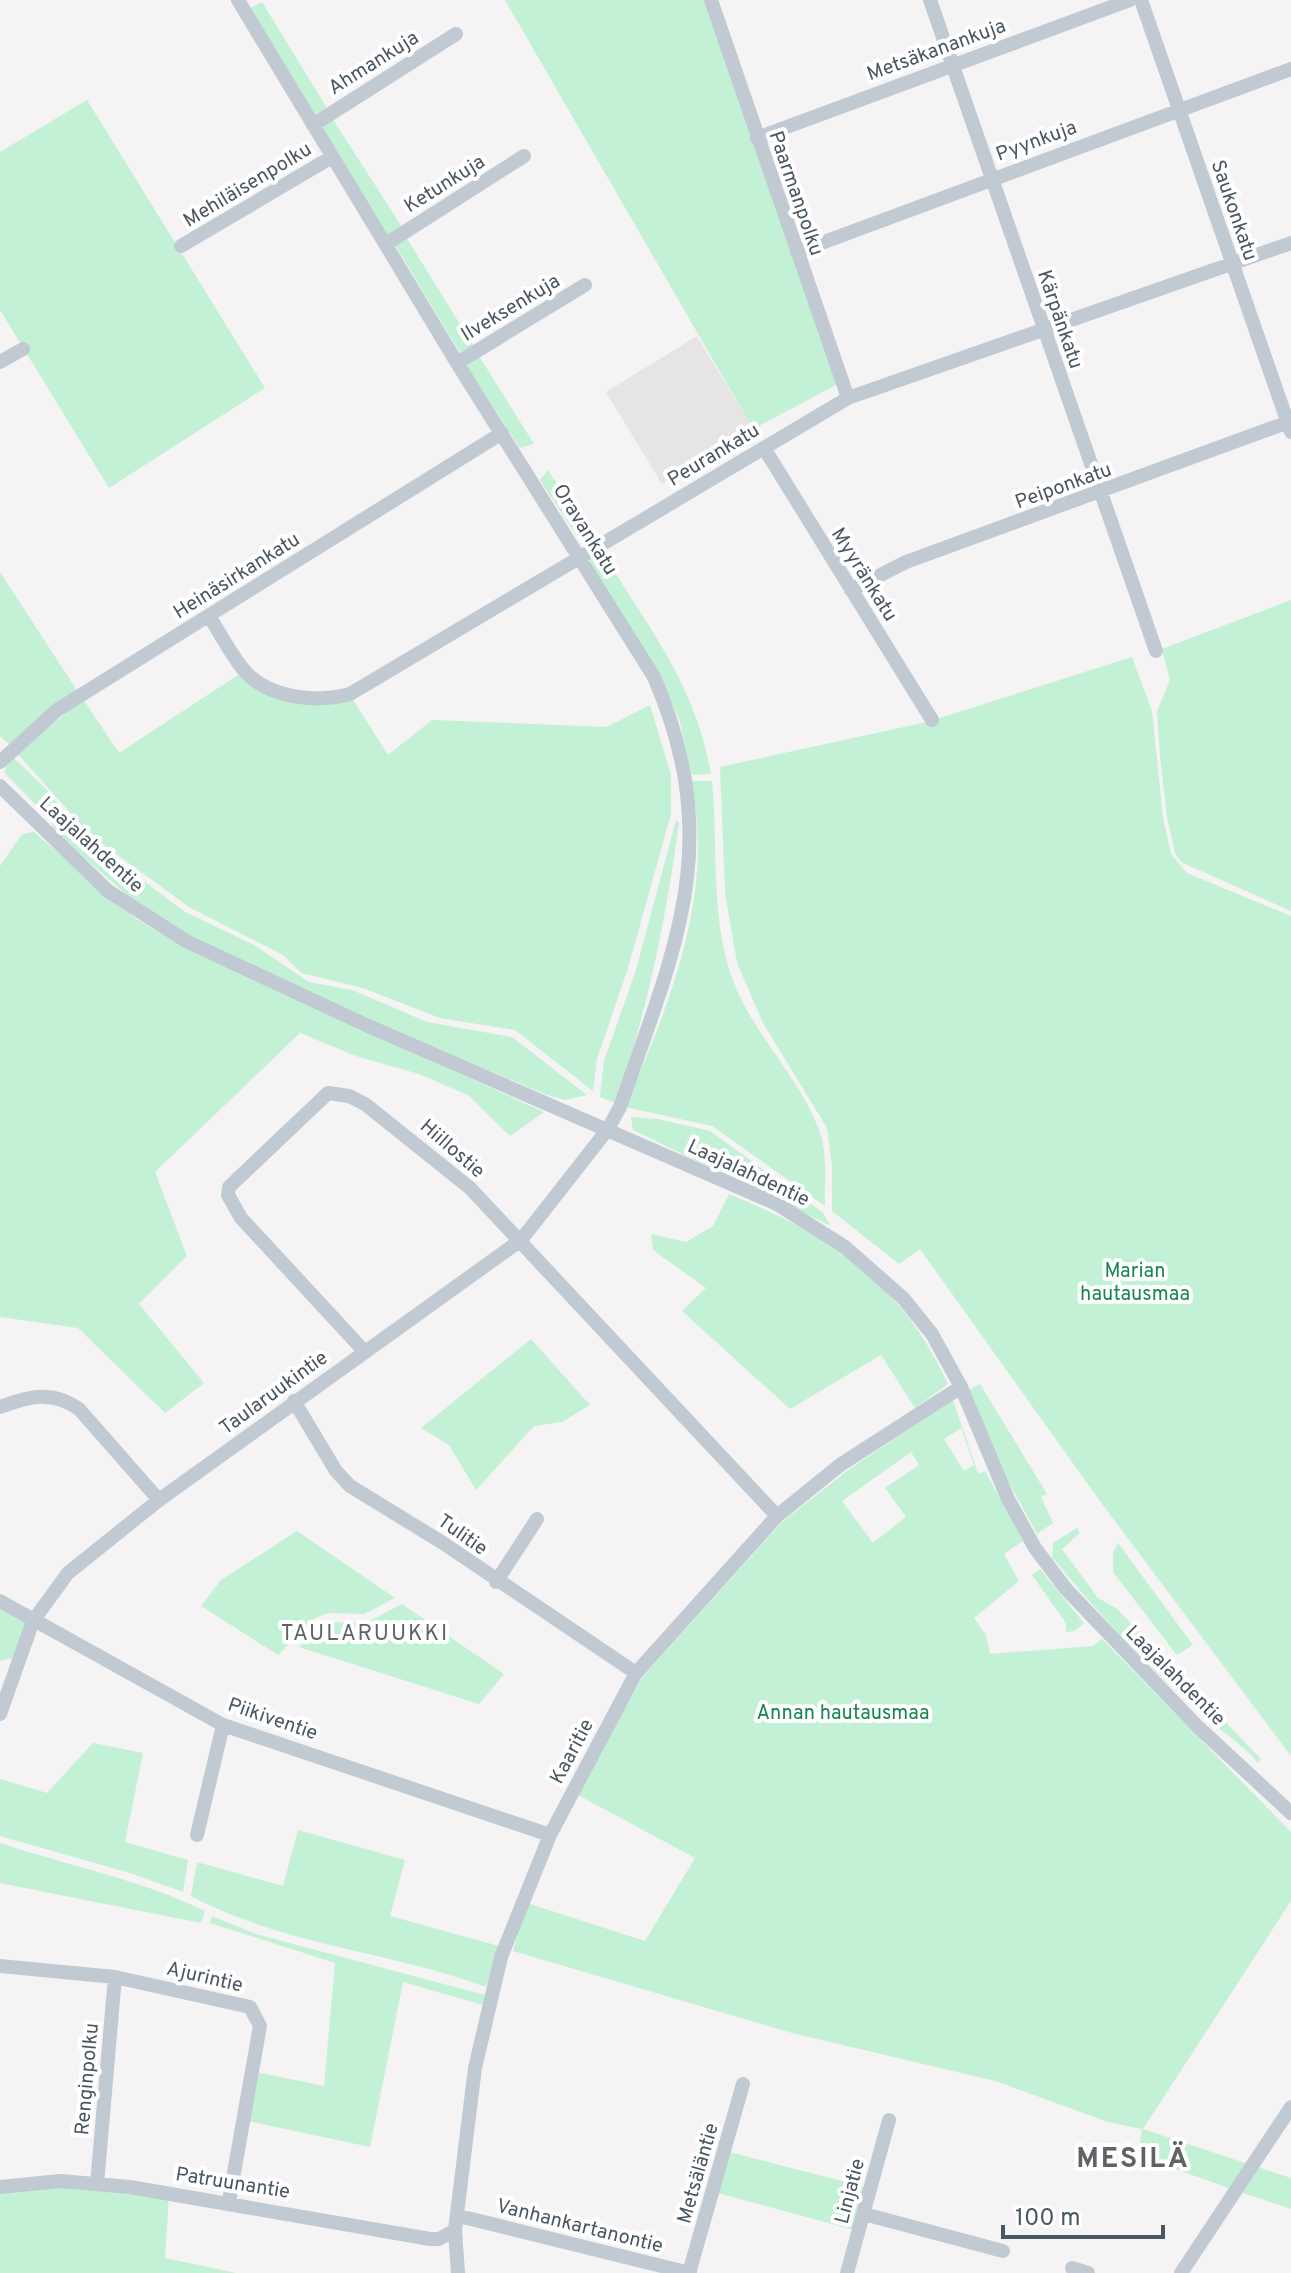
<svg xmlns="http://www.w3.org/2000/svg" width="1291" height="2273" viewBox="0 0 1291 2273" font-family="Overpass,sans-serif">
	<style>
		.education { fill: #e6e4e5 }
		.green { fill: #c3f1d5; fill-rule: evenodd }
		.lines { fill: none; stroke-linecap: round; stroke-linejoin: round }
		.minor { stroke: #c1cad2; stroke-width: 14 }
		.labels { text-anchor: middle; stroke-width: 8; stroke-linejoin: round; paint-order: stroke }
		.street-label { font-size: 20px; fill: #4a5661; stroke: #fff }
		.park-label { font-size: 20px; fill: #17864f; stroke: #fff }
		.neighbourhood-label { font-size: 22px; letter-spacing: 2px; fill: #5f6368; stroke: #fff }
		.district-label { font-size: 28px; font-weight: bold; letter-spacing: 2px; fill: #5f6368; stroke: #fff }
	</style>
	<rect width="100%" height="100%" fill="#f5f3f3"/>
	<path class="education" d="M697,336L753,429L662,484L606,392Z"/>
	<path class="green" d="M505,0H705L838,384L753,429Z
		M262,2L327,108L315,115L251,8Z
		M87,100L265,388L109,488L0,310V152Z
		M332,118L402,227L388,236L321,124Z
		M406,237L473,345L460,353L395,245Z
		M479,356L534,444L520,448L466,365Z
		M548,470L586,529L576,535L540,480Z
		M601,550C648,628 695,682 711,774L692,775L679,719L658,673L587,557Z
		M0,572L78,692L10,745L0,736Z
		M1291,600V911L1181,862L1175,853L1167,817L1160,755L1157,711L1170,680L1162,649Z
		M1132,657L1152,711L1163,818L1171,854L1187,873L1291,916V1756L1100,1501L920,1249L899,1264L832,1211V1166L827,1128L763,1023L737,963L725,893L720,767L927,722Z
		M241,673L255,684L352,698L388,755L432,720L607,727L650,705L671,775V814L628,968L597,1059L593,1091L515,1030L440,1018L363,988L301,973L283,955L189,907L89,834L17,753L83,699L119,753Z
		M11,755L45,788L85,837L185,912L254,945L309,982L352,990L427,1022L512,1037L587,1095L565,1100L547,1095L374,1022L189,936L144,910L55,832L50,820L4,772Z
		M691,781H712C718,843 711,909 729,969C749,1033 800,1075 820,1133C828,1155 824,1183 825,1206L712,1126L625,1107C669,1006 716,893 691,781Z
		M676,820L679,823C666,919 647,1012 616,1103L600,1097L604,1061L636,970Z
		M34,832L135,918L182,946L544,1112L510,1136L468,1095L419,1074L356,1056L300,1033L155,1172L187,1256L139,1304L204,1383L165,1413L78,1328L0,1317V866L22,834Z
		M631,1117L658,1119L710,1131L822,1212L831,1226L633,1130Z
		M729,1194C832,1236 900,1281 948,1384L915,1408L881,1355L790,1409L682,1311L706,1288L653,1250L651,1234L686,1242L713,1226Z
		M531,1339L590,1405L562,1422L534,1426L476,1490L449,1445L421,1428Z
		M980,1384L1047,1494L1041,1497L1053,1523L1037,1534L1002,1470L968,1391Z
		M953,1400L978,1474L985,1471L1023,1541L1004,1554L1019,1581L974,1618L986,1635L990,1654L1093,1646L1102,1639L1291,1832V1901L1143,2129L1248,2164L1231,2189L1167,2166L1137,2164L1142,2129L1108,2122L995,2081L792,2033L513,1951L527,1903L645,1941L695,1858L576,1794L644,1675L782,1522L851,1468ZM961,1428L974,1465L964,1471L944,1439ZM911,1452L919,1465L885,1488L906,1517L873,1543L842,1501Z
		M1077,1528L1080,1533L1062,1549L1098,1598L1116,1608L1261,1759L1258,1763C1240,1741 1213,1726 1192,1706C1142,1660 1095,1610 1052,1557L1053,1543Z
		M297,1531L395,1598L364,1614L329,1613L315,1618L278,1655L201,1606L221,1580Z
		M1118,1543L1193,1645L1177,1655L1113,1572V1552Z
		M1040,1569L1084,1623L1074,1631L1066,1632V1623L1032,1575Z
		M402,1604L504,1674L479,1704L299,1647L330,1622L366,1623Z
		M0,1607L27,1624L15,1658L0,1661Z
		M93,1743L143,1753L125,1842L188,1860L183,1892L130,1873L0,1836V1779L47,1793Z
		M298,1830L405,1860L390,1916L499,1946L486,1987C390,1951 282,1945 191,1896L197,1862L283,1886Z
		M0,1843C69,1866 139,1879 205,1911L201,1923L0,1883Z
		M212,1916L256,1934L485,1995L483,2005L403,1982L370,2147L248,2121L256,2072L324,2086L335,1963L210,1923Z
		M729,2152L866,2187L854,2230L718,2193Z
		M1257,2167L1291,2178V2209L1238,2191Z
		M60,2186L169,2196L165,2258L236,2273H0V2191Z"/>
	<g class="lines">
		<path class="minor" d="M711,0L848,398
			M930,0L1156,651
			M1141,0L1291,432
			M313,125L456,34
			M757,138L1130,0
			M386,244L524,156
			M181,246L332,157
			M797,252L1291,69
			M0,362L23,349
			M457,363L585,285
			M764,448L932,720
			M851,590L906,562L1291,421
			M209,616C220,633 230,653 243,669C267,699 317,703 350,694L848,398L1291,243
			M0,762L57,710L502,433
			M0,786L108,891L186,941L366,1025L777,1204L845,1247L903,1298L932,1334L961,1387L1008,1499L1035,1548L1066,1589L1197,1726L1291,1813
			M364,1351L241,1218L228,1195L229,1187L328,1093L349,1096L365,1104L470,1188L777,1516
			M294,1401L336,1471L350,1486L443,1543L636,1673
			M0,1407C29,1396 53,1390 79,1409L159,1500
			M496,1582L537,1519
			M0,1601L223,1725L550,1835
			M0,1714L33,1621L68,1573L159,1500L521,1240L608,1129L620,1107C675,948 726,844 654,677L457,363L238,0
			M197,1835L223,1725
			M0,1966L115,1977L250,2007L260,2026L229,2201
			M97,2184L115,1977
			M0,2187L60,2181L130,2187L430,2239H439L455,2230
			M864,2214L1003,2251
			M459,2216L690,2273
			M1072,2268L1088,2273
			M458,2273L455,2230L475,2068L501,1957L550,1835L636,1673L777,1516L840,1465L961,1387
			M689,2273L743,2084
			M847,2273L889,2120
			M1181,2273L1291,2107"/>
	</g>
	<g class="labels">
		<g class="street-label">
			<text transform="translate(936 49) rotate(-20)" y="7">Metsäkanankuja</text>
			<text transform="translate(373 62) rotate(-32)" y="7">Ahmankuja</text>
			<text transform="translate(1036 140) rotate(-20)" y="7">Pyynkuja</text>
			<text transform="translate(444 183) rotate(-32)" y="7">Ketunkuja</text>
			<text transform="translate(247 184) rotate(-31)" y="7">Mehiläisenpolku</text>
			<text transform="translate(797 193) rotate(71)" y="7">Paarmanpolku</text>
			<text transform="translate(1235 210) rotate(71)" y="7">Saukonkatu</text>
			<text transform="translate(510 307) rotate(-31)" y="7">Ilveksenkuja</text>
			<text transform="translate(1061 319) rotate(71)" y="7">Kärpänkatu</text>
			<text transform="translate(713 454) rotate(-31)" y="7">Peurankatu</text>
			<text transform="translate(1063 485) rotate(-20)" y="7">Peiponkatu</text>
			<text transform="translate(586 529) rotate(58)" y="7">Oravankatu</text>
			<text transform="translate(865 574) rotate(58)" y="7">Myyränkatu</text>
			<text transform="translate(236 575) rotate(-32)" y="7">Heinäsirkankatu</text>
			<text transform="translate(92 844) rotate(42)" y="7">Laajalahdentie</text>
			<text transform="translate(453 1148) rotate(41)" y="7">Hiillostie</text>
			<text transform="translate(749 1172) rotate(25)" y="7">Laajalahdentie</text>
			<text transform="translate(273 1392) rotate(-36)" y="7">Taularuukintie</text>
			<text transform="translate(463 1534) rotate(35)" y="7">Tulitie</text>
			<text transform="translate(1176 1675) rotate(45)" y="7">Laajalahdentie</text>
			<text transform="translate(273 1718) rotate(19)" y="7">Piikiventie</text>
			<text transform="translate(571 1751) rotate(-62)" y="7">Kaaritie</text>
			<text transform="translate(205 1976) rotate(13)" y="7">Ajurintie</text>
			<text transform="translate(86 2079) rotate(-85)" y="7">Renginpolku</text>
			<text transform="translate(697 2173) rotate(-74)" y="7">Metsäläntie</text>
			<text transform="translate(233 2182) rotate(9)" y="7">Patruunantie</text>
			<text transform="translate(849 2191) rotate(-75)" y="7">Linjatie</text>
			<text transform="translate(580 2225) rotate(14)" y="7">Vanhankartanontie</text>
		</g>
		<g class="park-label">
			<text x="1135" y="1277">Marian<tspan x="1135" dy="23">hautausmaa</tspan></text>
			<text x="843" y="1719">Annan hautausmaa</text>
		</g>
		<g class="neighbourhood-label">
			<text x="365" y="1640">TAULARUUKKI</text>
		</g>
		<g class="district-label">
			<text x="1133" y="2167">MESILÄ</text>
		</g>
	</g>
	<path d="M1003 2225v12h160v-12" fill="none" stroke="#4a5661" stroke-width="4"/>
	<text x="1015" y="2225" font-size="24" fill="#4a5661" stroke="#ffffff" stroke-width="6" paint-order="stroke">100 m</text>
</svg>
